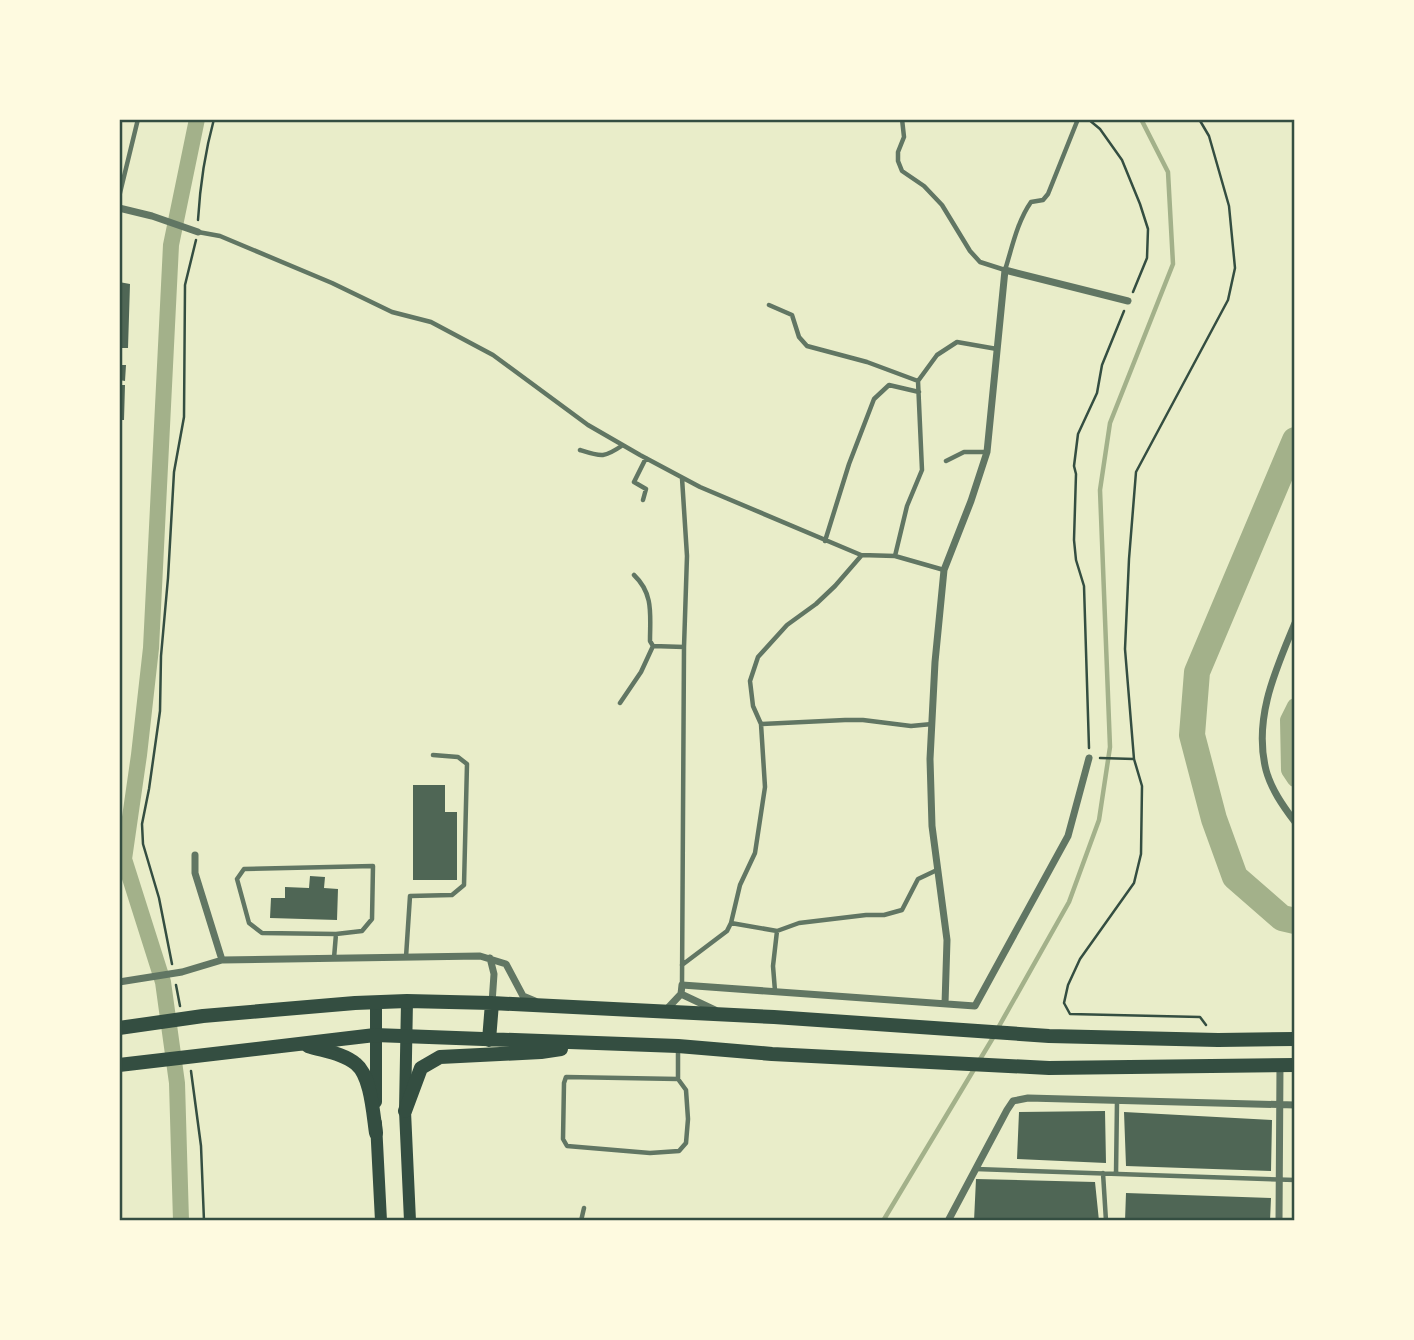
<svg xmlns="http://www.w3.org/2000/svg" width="1414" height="1340" viewBox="0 0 1414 1340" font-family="'Alegreya Sans',sans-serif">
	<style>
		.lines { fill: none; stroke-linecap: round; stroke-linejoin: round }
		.stream { stroke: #a3b18a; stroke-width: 4.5 }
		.canal { stroke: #a3b18a; stroke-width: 16 }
		.river { stroke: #a3b18a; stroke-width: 26 }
		.building { fill: #4f6655 }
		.path { stroke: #344e41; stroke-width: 2.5 }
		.service { stroke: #617663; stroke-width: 4.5 }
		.minor { stroke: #617663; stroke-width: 7 }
		.secondary { stroke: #344e41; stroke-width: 12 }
		.trunk { stroke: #344e41; stroke-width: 14 }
		.neatline { fill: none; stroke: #344e41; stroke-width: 2.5 }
	</style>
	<rect width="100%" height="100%" fill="#e9edc9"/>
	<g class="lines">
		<path class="stream" d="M998,1028L1069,902L1099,820L1110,747L1100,490L1110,423L1173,264L1168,172L1141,119
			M883,1221L994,1036"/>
		<path class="canal" d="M1295,706L1288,720L1289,770L1295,779
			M181,1221L177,1083L163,982L124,859L139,755L151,648L171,245L197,119"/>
		<path class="river" d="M1295,440L1197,672L1192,735L1214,819L1235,877L1282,918L1295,921"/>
	</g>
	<path class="building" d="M119,282L130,284L128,348H119Z
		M119,365H126L125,381L119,380Z
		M119,385H125L124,420H119Z
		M413,785H445V812H457V880H413Z
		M310,876L325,877L324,888L338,889L337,920L270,918L271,898H285V887L309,888Z
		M1105,1111L1106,1163L1017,1159L1019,1112Z
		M1124,1112L1272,1120L1271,1171L1126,1166Z
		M976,1179L1095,1182L1099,1221H974Z
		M1126,1193L1271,1198L1270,1221H1125Z"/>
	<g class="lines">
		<path class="path" d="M1088,119L1100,129L1122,160L1140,204L1148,229L1147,258L1133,292
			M1199,119L1209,136L1229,206L1235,268L1228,300L1136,472L1129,559L1125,649L1134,759L1142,786L1141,854L1134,883L1080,959L1068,985L1064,1003L1070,1014L1200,1017L1206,1025
			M198,220C200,186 205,152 214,119
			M1089,748L1084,586L1076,560L1074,540L1076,474L1074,466L1078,434L1097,393L1102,365L1124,311
			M1100,758L1134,759
			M172,964L159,898L143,844L142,824L149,789L160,711L161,656L168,578L174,472L184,417L185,285L196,240
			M176,985L180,1006
			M191,1071L201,1146L204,1221"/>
		<path class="service" d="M902,119L904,137L898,152V161L902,171L924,186L942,205L970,251L980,262L1005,270C1012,248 1017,222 1031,202L1043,200L1048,194L1078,119
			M119,197L138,119
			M198,232L220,236L332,283L392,312L431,322L493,355L588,425L640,455L700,487L861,555L895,556L944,570
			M769,305L792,315L799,337L807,346L867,362L918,381
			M580,450C602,457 604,458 623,445
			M946,461L964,452H986
			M643,500L646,489L634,482L646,458
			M825,541L849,464L874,399L889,385L919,392
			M895,556L907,506L922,470L918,381L937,355L957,342L997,349
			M634,575C654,594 650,615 650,641L653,646L684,647
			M620,703L641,672L653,646
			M761,724L845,720H863L911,726L932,724
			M373,866L372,919L362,931L336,934L262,933L249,923L237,879L244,869Z
			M731,923L777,931
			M406,957L410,896L452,895L464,885L467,764L458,757L433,755
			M334,958L336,934
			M682,965L727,931L731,923L740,885L755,853L765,787L761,724L753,706L750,681L758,657L787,625L816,604L835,586L861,556
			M682,985L684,647L687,556L682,478
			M775,991L773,966L777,931L799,923L866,915H884L902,910L918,879L937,870
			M678,1050V1079L566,1077L564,1083L563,1139L567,1146L650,1153L679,1151L686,1143L688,1119L686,1090L678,1079
			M976,1169L1295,1180
			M1103,1173L1106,1221
			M1116,1174L1117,1101
			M581,1221L584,1208"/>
		<path class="minor" d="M119,208L152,216L198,232
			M1295,623C1276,669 1253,718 1266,770C1271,789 1283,806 1295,822
			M195,855V873L222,960
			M490,958L494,974L492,1003
			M119,982L182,972L222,960L480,956L506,964L523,996L535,1001
			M681,994L715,1010
			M945,1004L947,940L932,826L930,759L935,662L944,570L971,501L987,452L1005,270L1128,301
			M665,1011L681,994L682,985L975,1006L1068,836L1089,758
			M948,1221L1007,1110L1013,1101L1028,1098L1295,1105
			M1279,1221L1280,1065"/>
		<path class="secondary" d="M407,1001L405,1111L410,1221
			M376,1102V1002
			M376,1123L381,1221"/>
		<path class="trunk" d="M119,1028L203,1016L355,1003L407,1001L492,1003L774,1017L1049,1036L1218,1040L1295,1039
			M489,1040L492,1003
			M308,1046C323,1051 343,1053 356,1064C371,1076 373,1113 376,1133
			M119,1065L375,1035L678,1046L772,1054L1049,1068L1295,1065
			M405,1111L421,1068L440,1057L541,1052L561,1049"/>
	</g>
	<rect width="1414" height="1340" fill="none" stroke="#fefae0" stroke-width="242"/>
	<rect x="121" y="121" width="1172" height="1098" class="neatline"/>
</svg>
